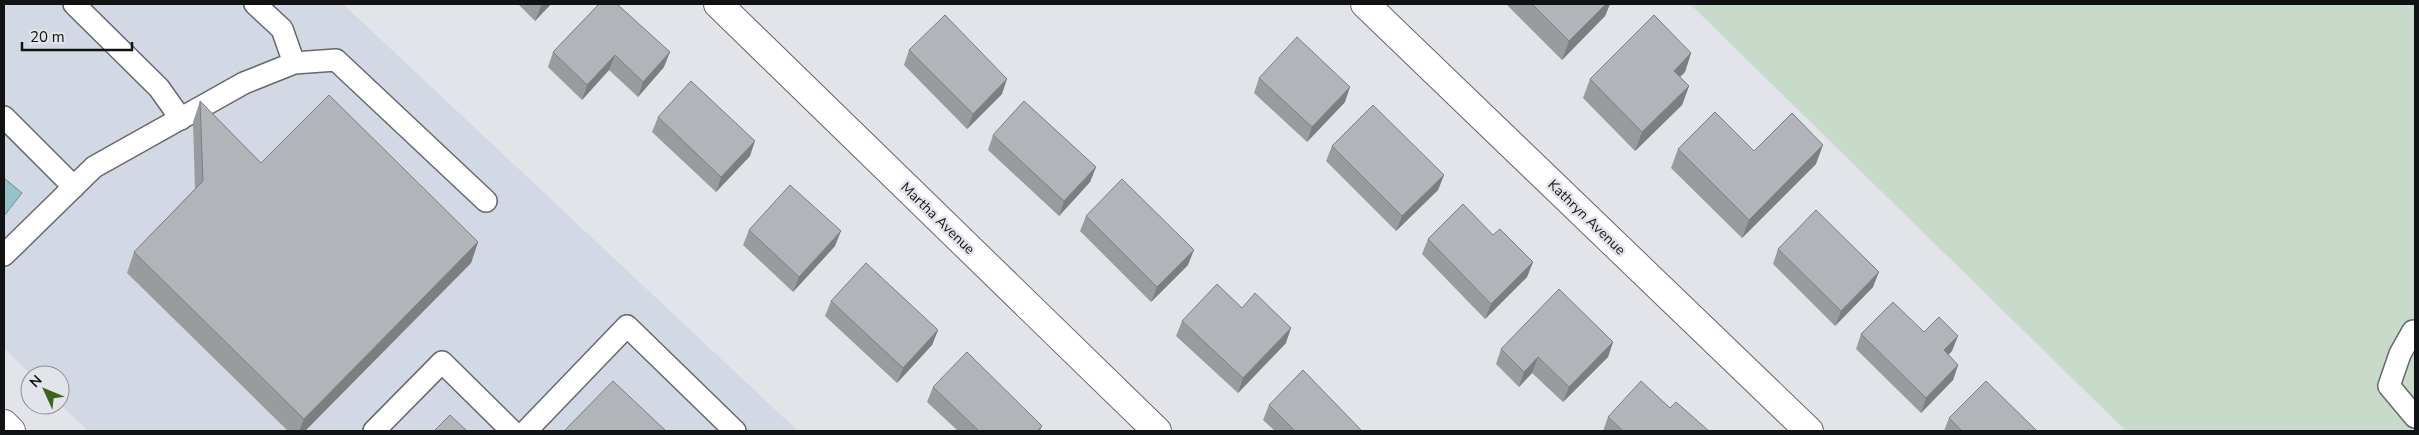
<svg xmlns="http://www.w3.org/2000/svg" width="2419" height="435" viewBox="0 0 2419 435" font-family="'Nunito Sans',sans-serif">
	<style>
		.built { fill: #d3d9e4 }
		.green { fill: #c8dbcb }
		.water { fill: #97c2ca; stroke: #6f8d93 }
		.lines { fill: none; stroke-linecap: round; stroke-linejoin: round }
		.lane-casing { stroke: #66686d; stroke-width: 24 }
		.street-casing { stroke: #66686d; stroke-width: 30 }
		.primary-casing { stroke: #66686d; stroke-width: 30 }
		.lane { stroke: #fff; stroke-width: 21 }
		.street { stroke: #fff; stroke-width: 28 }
		.primary { stroke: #fff; stroke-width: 28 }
		.wall { fill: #999b9f }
		.shaded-wall { fill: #7d7e82 }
		.building { fill: #b2b4b9; stroke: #7d7e82 }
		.labels { text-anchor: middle; stroke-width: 5; stroke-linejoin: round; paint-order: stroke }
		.street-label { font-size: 14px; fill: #111213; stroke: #e2e4e9 }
	</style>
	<rect width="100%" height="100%" fill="#e2e4e9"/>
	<path class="built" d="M4,4H343L798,431H88L60,404V375H31L4,348V216L22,193L4,178Z"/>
	<path class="green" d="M1690,4H2415V431H2126Z"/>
	<path class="water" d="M4,178L22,193L4,216Z"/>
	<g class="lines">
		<g class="lane-casing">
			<path id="lane" d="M74,4L159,88L181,119
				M255,4L282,29L294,63
				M4,117L74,187
				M4,255L94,167L244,83L294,63L336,60L486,201
				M2413,331L2400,354L2389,386L2415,417
				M374,431L442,362L512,431
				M526,431L627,326L735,431"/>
		</g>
		<g class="street-casing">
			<path id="street" d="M718,4L1157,431
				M1365,4L1809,431"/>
		</g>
		<g class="primary-casing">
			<path id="primary" d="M4,424L11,431"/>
		</g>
		<use href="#lane" class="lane"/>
		<use href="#street" class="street"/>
		<use href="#primary" class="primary"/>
	</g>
	<path class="wall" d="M518,4H551L535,21Z
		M599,4L664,67L638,97L609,70L582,100L548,67L553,52Z
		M1506,4H1610L1605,16L1562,60Z
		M909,50L1002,94L967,129L904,65Z
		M1691,53L1685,72L1680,77L1689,86L1682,105L1635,151L1583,98L1590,79Z
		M1259,78L1345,102L1307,142L1254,93Z
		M200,101L261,163L478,242L471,263L305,431H288L127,273L134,252L195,189L193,122Z
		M658,117L750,156L716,192L652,132Z
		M993,135L1096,167L1090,182L1059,216L988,150Z
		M1332,146L1444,175L1438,190L1396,231L1326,161Z
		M1678,149L1754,151L1816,164L1742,238L1671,168Z
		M1086,216L1188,265L1151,302L1080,231Z
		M749,230L835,246L793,292L743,245Z
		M1493,235L1533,262L1527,277L1485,319L1422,254L1428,239Z
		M1778,249L1873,287L1835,326L1773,264Z
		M831,301L938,330L932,345L897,383L825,316Z
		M1242,308L1286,343L1238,393L1176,336L1182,321Z
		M1924,332L1952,351L1948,355L1958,365L1953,380L1921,413L1856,349L1861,334Z
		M1613,342L1608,357L1563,402L1532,373L1519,387L1496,364L1501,349Z
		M933,387L1042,426L1040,431H958L927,402Z
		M1269,405L1361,431H1275L1263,420Z
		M1670,408L1709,431H1603L1608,417Z
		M1949,418L2037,431H1944Z"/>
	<path class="shaded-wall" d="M542,4H551L535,21L541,6Z
		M1606,4H1610L1605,16L1562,60L1569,41Z
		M670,52L664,67L638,97L643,82Z
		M1691,53L1685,72L1667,90L1674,71Z
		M615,55L609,70L582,100L587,85Z
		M1007,79L1002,94L967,129L973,114Z
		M1689,86L1682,105L1635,151L1642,132Z
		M1350,87L1345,102L1307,142L1312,127Z
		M755,141L750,156L716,192L721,177Z
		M1823,145L1816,164L1742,238L1749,220Z
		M1096,167L1090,182L1059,216L1064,201Z
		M1444,175L1438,190L1396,231L1402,216Z
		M841,231L835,246L793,292L799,277Z
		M478,242L471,263L305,431H299L304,419Z
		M1194,250L1188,265L1151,302L1157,287Z
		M1533,262L1527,277L1485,319L1491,304Z
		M1879,272L1873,287L1835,326L1841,311Z
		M1291,328L1286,343L1238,393L1243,378Z
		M938,330L932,345L897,383L903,368Z
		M1958,336L1952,351L1938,365L1944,350Z
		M1613,342L1608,357L1563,402L1569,387Z
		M1538,357L1532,373L1519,387L1524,372Z
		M1958,365L1953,380L1921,413L1926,398Z"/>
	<path class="building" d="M599,4H617L670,52L643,82L615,55L587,85L553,52Z
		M1532,4H1606L1569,41Z
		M945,15L1007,79L973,114L909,50Z
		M1654,15L1691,53L1674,71L1689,86L1642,132L1590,79Z
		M1297,37L1350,87L1312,127L1259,78Z
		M691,81L755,141L721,177L658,117Z
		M329,95L478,242L304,419L134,252L203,181L200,101L261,163Z
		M1024,101L1096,167L1064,201L993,135Z
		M1373,105L1444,175L1402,216L1332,146Z
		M1715,112L1754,151L1792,113L1823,145L1749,220L1678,149Z
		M1122,179L1194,250L1157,287L1086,216Z
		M790,185L841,231L799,277L749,230Z
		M1463,204L1493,235L1500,229L1533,262L1491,304L1428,239Z
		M1816,210L1879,272L1841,311L1778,249Z
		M866,263L938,330L903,368L831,301Z
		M1217,284L1242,308L1255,293L1291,328L1243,378L1182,321Z
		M1559,289L1613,342L1569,387L1538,357L1524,372L1501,349Z
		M1893,302L1924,332L1939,317L1958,336L1944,350L1958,365L1926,398L1861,334Z
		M967,352L1042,426L1037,431H979L933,387Z
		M1303,370L1361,430L1360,431H1295L1269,405Z
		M613,381L666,431H564Z
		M1641,381L1670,408L1676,402L1709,431H1623L1608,417Z
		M1986,381L2037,431H1962L1949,418Z
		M450,415L467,431H434Z"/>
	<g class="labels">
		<g class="street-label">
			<text transform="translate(1587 217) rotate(44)" y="5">Kathryn Avenue</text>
			<text transform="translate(938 218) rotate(44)" y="5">Martha Avenue</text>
		</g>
	</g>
	<rect width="2419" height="435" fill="none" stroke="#111213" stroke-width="10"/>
	<g transform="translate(45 390) rotate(314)"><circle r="24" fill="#e2e4e9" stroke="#8e9093"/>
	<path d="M0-4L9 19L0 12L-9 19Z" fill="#3e631c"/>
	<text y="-8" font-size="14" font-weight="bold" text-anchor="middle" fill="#111213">N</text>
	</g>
	<path d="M22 42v8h110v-8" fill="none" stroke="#111213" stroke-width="2.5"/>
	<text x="30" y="42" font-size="15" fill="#111213" stroke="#e2e4e9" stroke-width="4" paint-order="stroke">20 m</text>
</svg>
